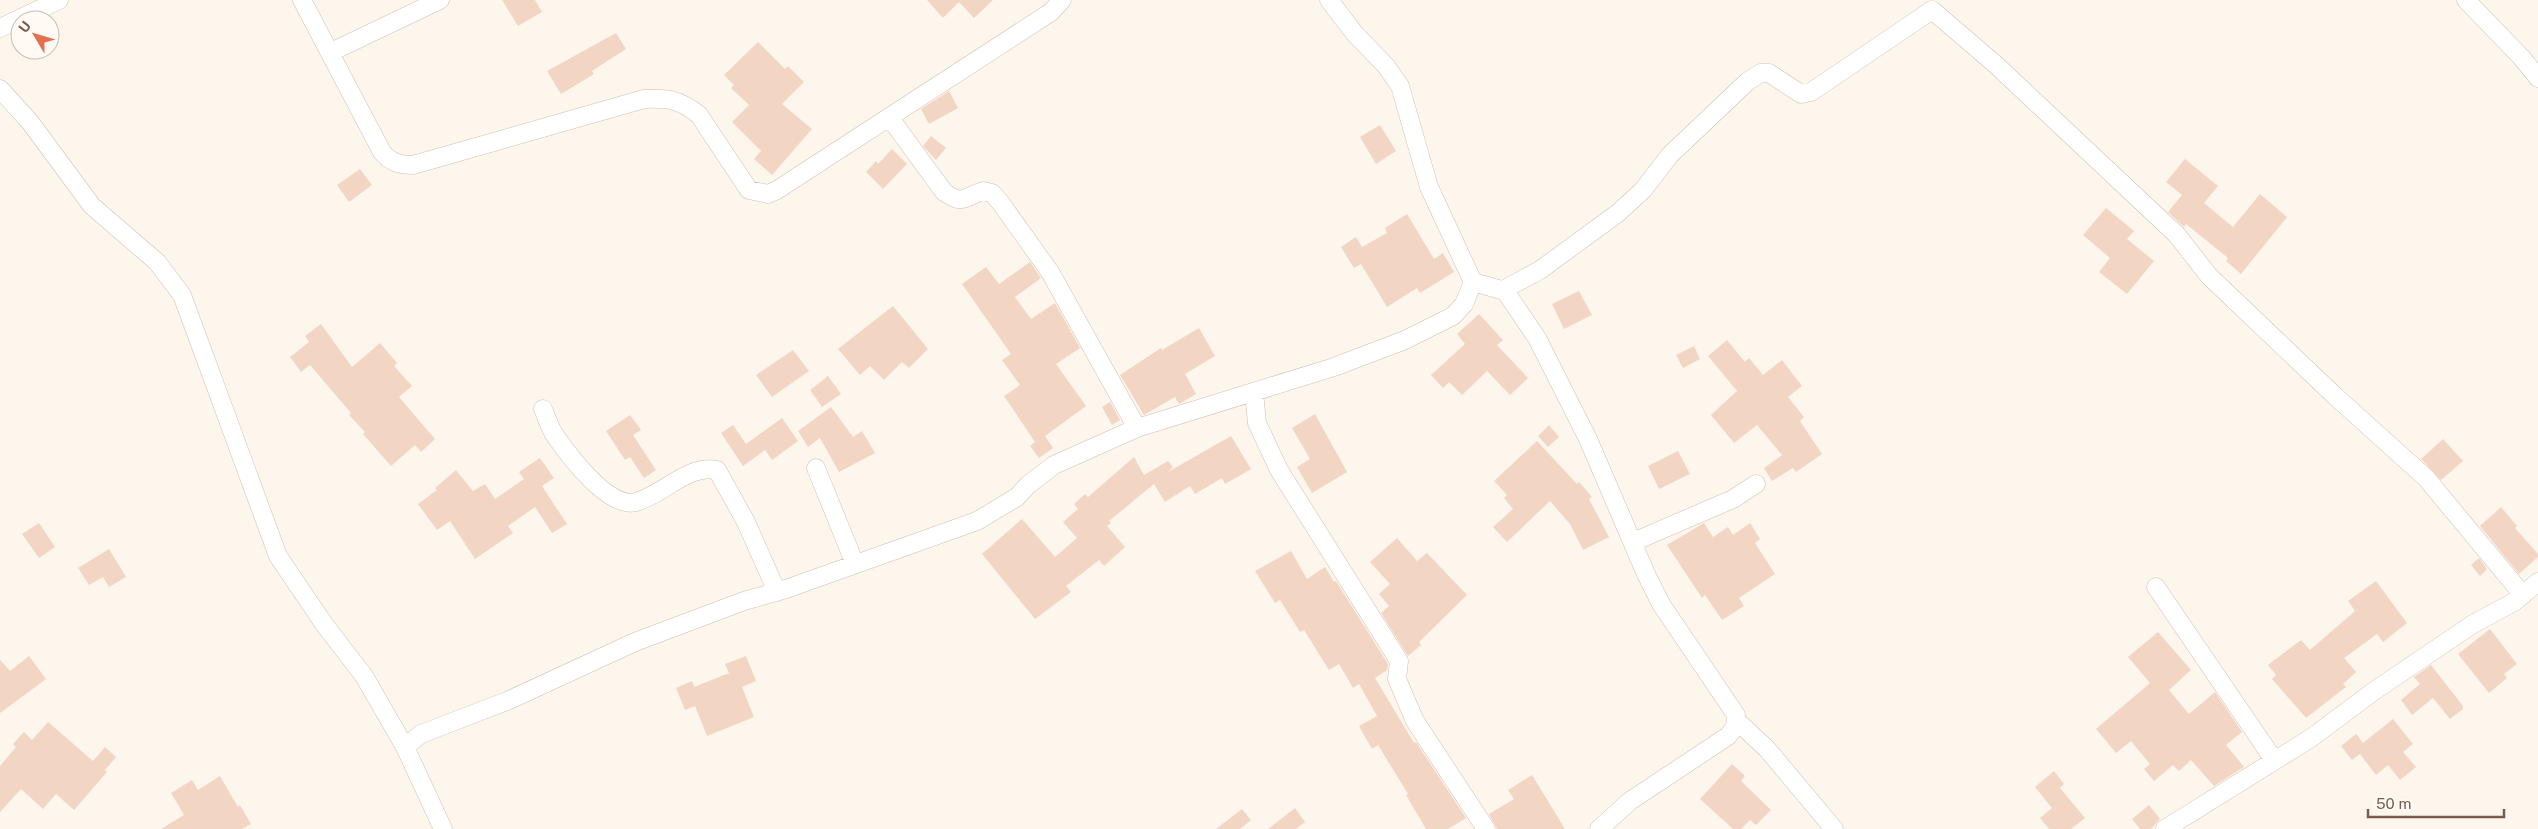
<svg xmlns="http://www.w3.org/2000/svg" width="2538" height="829" viewBox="0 0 2538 829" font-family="'Public Sans',sans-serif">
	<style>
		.building { fill: #f3d5c3 }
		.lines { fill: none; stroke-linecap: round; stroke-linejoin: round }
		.minor-casing { stroke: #d1beb0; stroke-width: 19 }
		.minor { stroke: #fff; stroke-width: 18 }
	</style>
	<rect width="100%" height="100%" fill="#fdf6ec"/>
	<path class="building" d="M502,0H535L542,12L518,26Z
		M927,0H993L974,18L959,2L943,18Z
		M616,33L626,49L592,71L594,74L561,94L547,71Z
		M758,42L785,69L788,66L804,82L782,104L812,129L772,175L754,159L761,151L732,122L749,105L731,88L734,85L724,75Z
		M949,91L958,108L929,124L921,109Z
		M1380,125L1396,151L1376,164L1360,137Z
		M931,136L946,148L936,160L923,146Z
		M892,149L907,164L883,189L866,172L876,161L878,164Z
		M2185,159L2218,186L2204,203L2233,227L2260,194L2287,217L2241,274L2226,261L2228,258L2186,224L2184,227L2168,212L2182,195L2166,182Z
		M360,169L372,185L349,202L337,185Z
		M2106,208L2134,231L2127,239L2154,261L2127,294L2099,272L2110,258L2083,235Z
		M1407,214L1434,259L1443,253L1454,272L1420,293L1417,288L1387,307L1361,264L1354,268L1341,247L1356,237L1362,247L1387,233L1385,228Z
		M1030,262L1041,278L1015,297L1031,319L1055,303L1080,348L1056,364L1086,406L1045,436L1053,448L1039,458L1030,446L1035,442L1004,396L1020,385L1002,360L1011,354L962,284L986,267L999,284Z
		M1579,291L1592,315L1564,329L1552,304Z
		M893,306L928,349L909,368L902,362L884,380L870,366L860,375L838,349Z
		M1479,314L1503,340L1497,345L1528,378L1510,395L1487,371L1462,395L1449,382L1443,388L1431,375L1465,344L1457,334Z
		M321,324L352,367L380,343L397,363L394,366L412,386L399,397L435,439L421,452L415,445L391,466L363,434L365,432L349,415L351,413L310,365L301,372L290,357L309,342L305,336Z
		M1199,328L1215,356L1185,374L1196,394L1179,404L1175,397L1144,415L1120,375L1161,348L1162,350Z
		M1727,340L1745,362L1749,358L1763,375L1782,360L1802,386L1788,397L1804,417L1800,421L1822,454L1796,472L1793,468L1772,481L1764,468L1782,455L1757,425L1734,443L1711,415L1737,391L1708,356Z
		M1694,346L1700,359L1683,368L1676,355Z
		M793,350L809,371L772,397L756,375Z
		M828,376L841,394L822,407L810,390Z
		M1110,402L1120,420L1112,425L1102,407Z
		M831,407L853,437L862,431L875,453L839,472L820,438L808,447L798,431Z
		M1315,414L1347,472L1312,493L1297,467L1310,459L1292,428Z
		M630,415L641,430L633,435L656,470L644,478L630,457L625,460L606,431Z
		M782,418L798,441L772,460L765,450L743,466L721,433L733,425L746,444Z
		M1549,425L1559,437L1548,447L1538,436Z
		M1231,436L1251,469L1225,484L1222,478L1195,494L1190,486L1165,502L1154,484L1109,521L1111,523L1107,526L1125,547L1104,566L1099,560L1066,586L1071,592L1035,619L982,554L1022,519L1055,557L1077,538L1063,522L1078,509L1074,504L1085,494L1088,497L1134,457L1144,475L1168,461L1173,467L1168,472Z
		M2443,439L2463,461L2441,480L2421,459Z
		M1537,441L1577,484L1579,482L1592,497L1589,499L1609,537L1583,550L1570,524L1550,501L1507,542L1493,527L1513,509L1504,498L1507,495L1494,481Z
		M1678,451L1690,474L1659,489L1648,466Z
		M540,458L554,478L542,486L567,524L552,533L535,507L508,526L513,533L475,559L450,521L437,530L418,504L437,490L435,488L456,470L473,491L485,484L495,499L524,479L519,472Z
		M2501,507L2517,526L2515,528L2538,554V557L2519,574L2480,526Z
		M39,523L55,547L39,558L22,534Z
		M1704,523L1713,537L1728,527L1733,535L1750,523L1760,539L1755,543L1775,574L1739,598L1744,606L1722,620L1705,595L1702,598L1667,545Z
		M1397,538L1417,561L1427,553L1467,595L1419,642L1421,645L1408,656L1381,613L1389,606L1379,594L1390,584L1370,562Z
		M109,549L126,577L109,587L103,577L89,585L78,568Z
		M1291,551L1307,579L1325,567L1334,582L1336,581L1388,664L1387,670L1375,678L1414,743L1416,742L1466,818L1448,829H1426L1406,795L1408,794L1378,745L1372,749L1359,726L1377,716L1359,684L1353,688L1339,664L1329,670L1304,630L1300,632L1280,600L1275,603L1255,571Z
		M2479,558L2487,569L2480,576L2471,565Z
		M2376,581L2407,623L2383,642L2377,634L2344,658L2356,672L2343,684L2346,687L2306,718L2272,679L2276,675L2268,665L2301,640L2310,650L2355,611L2348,601Z
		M2490,629L2517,664L2504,674L2507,678L2489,693L2458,654Z
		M2158,632L2191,670L2169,690L2189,714L2215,692L2242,732L2226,745L2244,767L2214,786L2191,760L2179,771L2173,765L2154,781L2144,769L2150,764L2131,741L2116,753L2096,729L2150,683L2128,657Z
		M29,656L46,679L0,713V660L10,671Z
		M746,656L756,681L742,687L754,717L707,736L695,706L685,710L676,688L692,681L694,687L729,673L725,664Z
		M2431,665L2463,706V709L2450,719L2433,698L2412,715L2401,700L2420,684L2414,677Z
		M2393,719L2413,744L2403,752L2416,767L2400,780L2388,765L2376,775L2360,754L2352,760L2341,746L2356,734L2363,743Z
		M48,722L93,761L105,747L116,757L105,770L107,772L74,810L56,794L43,809L21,789L0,812V766L16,747L13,744L24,732L32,740Z
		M1732,764L1745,776L1741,781L1771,810L1756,825L1750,820L1741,829H1733L1700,799Z
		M2054,771L2064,784L2060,788L2085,818L2071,829H2049L2040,818L2052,808L2035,787Z
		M1532,775L1565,829H1497L1489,814L1514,799L1508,790Z
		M220,776L238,807L240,805L251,824L242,829H161L184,815L171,793L192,780L198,790Z
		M2149,805L2160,819L2151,829H2140L2132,819Z
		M1295,808L1305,822L1296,829H1268Z
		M1242,809L1251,820L1240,829H1216Z"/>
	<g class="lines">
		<g class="minor-casing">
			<path id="minor" d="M302,0L382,152C391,163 400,165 413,165L644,99C668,98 679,99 699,115L749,190L768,194L777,190L1051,12L1062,0
				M2466,0L2522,58L2538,78
				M0,28L59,0
				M331,52L440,0
				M0,89L30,122L92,206L157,262L182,295L278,556L324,624L364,676L405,747
				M890,118L944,192C964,206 963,197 983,191L992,193L1000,202L1050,272L1137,428
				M1473,282L1505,291L1537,338L1588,439L1646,574L1661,604L1736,715L1735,727L1728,736L1630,801L1599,829
				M1503,290L1540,270L1618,213L1643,190L1670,155L1748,81L1761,73H1769L1801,94L1811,92L1932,10L1995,64L2177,235L2209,276L2335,396L2426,478L2523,595
				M1254,392L1257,423L1279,470L1399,661L1397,679L1415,721L1486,829
				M543,409C547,418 550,429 556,437C570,457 609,509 636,502C664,494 688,464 717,470L746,522L777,592
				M816,468L855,564
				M1633,542L1733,499L1756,484
				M2156,587L2274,760
				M1737,721L1767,749L1834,829
				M443,829L405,747L421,734L507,701L635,642L744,601L786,589L977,521L1017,497L1028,485L1054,465L1137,428L1334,367L1405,340L1453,316L1464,304L1473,282L1429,187L1400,86L1386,66L1355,34L1329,0
				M2165,829L2311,738L2374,691L2473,624L2514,602L2538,582"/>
		</g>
		<use href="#minor" class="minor"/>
	</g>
	<g transform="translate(35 35) rotate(308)"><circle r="24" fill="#fffaf3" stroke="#cabbb1"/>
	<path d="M0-4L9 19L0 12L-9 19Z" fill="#e76f51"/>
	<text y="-8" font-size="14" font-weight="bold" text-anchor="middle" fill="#7a5c4d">U</text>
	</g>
	<path d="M2368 809v8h136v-8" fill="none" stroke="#7a5c4d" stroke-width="2.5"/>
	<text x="2376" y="809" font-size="15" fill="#7a5c4d" stroke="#fffaf3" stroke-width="4" paint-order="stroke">50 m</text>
</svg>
